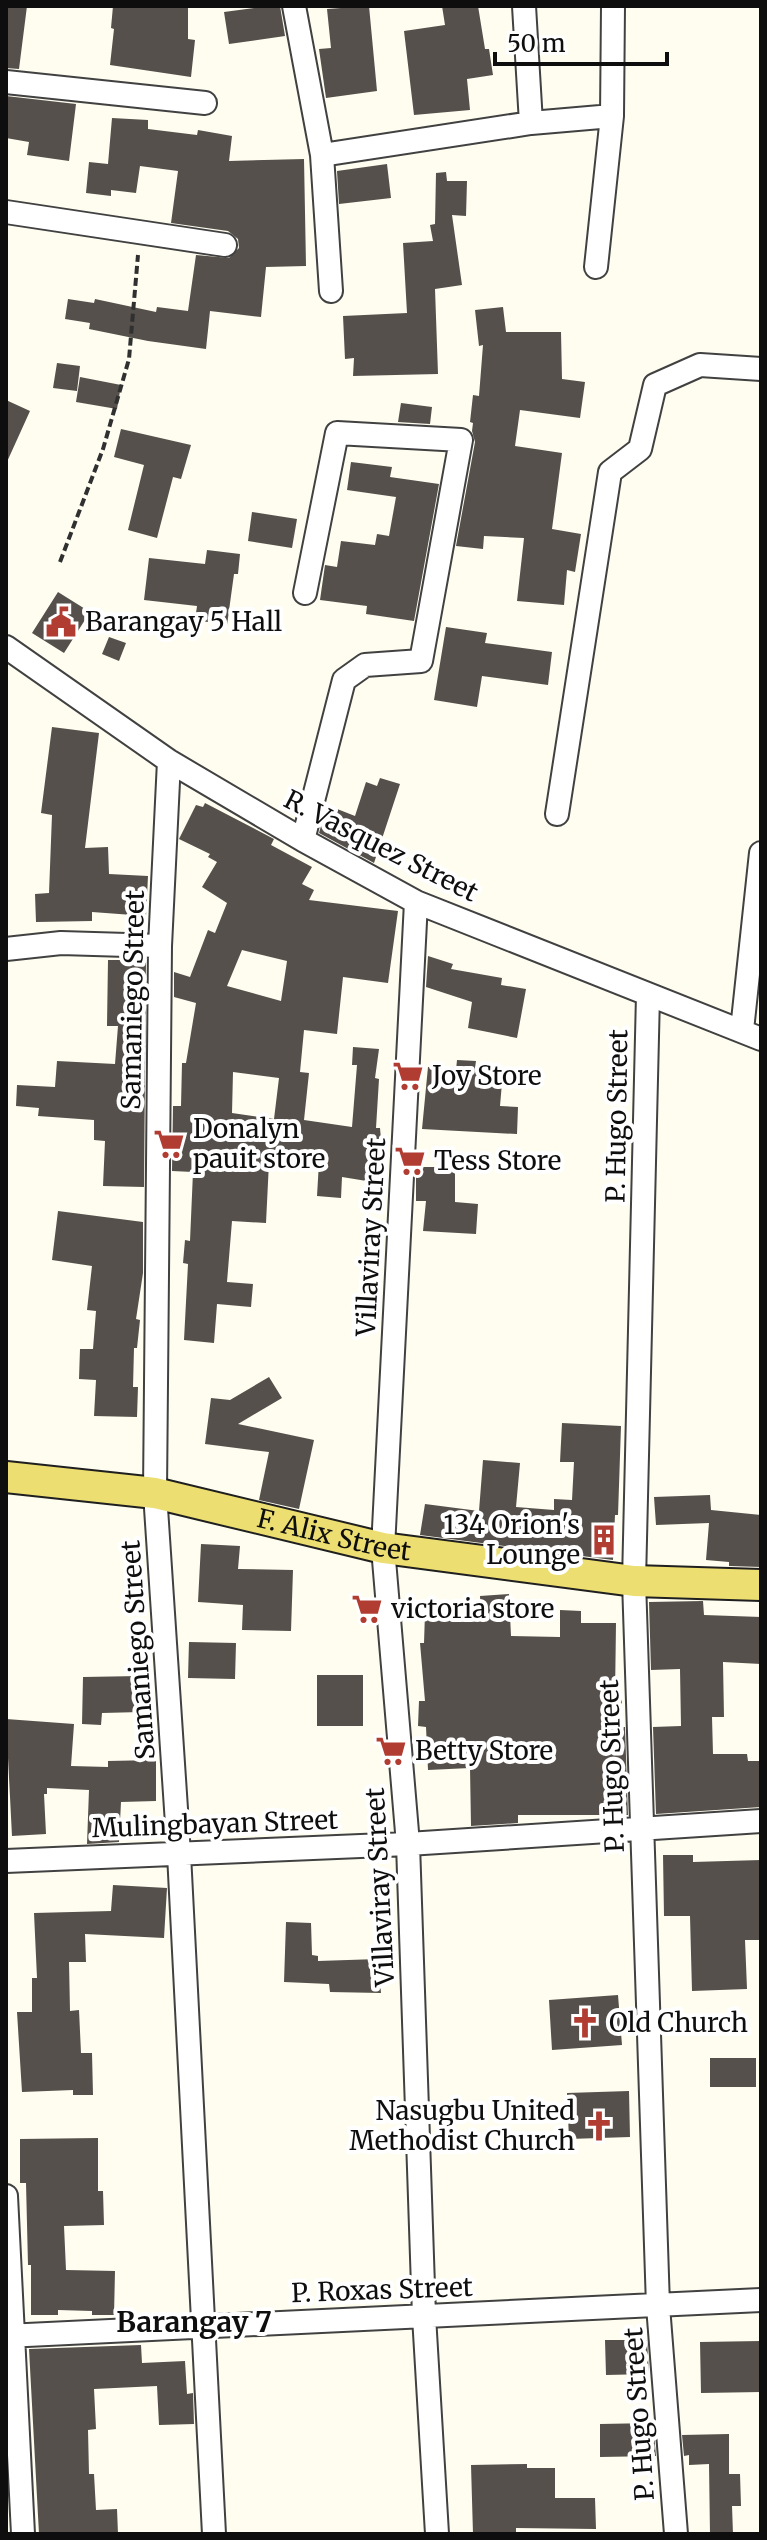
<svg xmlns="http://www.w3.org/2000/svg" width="767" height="2540" viewBox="0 0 767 2540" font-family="Merriweather,serif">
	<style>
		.building { fill: #55504b; fill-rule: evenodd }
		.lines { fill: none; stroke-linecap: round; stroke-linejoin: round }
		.minor-casing { stroke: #414141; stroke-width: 26 }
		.major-casing { stroke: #1f1f1f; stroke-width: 34 }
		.path { stroke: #303030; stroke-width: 4; stroke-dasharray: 8 4; stroke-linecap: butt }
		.minor { stroke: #fff; stroke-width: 22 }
		.major { stroke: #ecde71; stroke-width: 30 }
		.labels { text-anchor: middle; stroke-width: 8; stroke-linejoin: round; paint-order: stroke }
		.poi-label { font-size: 26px; fill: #0e0e0e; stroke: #fff; text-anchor: start }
		.street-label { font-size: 26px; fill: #0e0e0e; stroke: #fff }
		.neighbourhood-label { font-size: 28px; font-weight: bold; fill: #0e0e0e; stroke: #fff }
	</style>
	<rect width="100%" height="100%" fill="#fefdf0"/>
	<path class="building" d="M6,6H27L19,69L6,68Z
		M113,6H188V39L195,40L191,77L110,65L114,29L111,28Z
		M269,6H280L285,36L229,44L224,12Z
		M369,6L377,91L326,98L319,49L331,48L327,9Z
		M442,6H478L485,49H489L493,75L467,79L470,110L414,115L404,31L445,25Z
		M6,96L76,104L69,161L27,155L29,142L6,138Z
		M112,118L148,120V129L197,135L198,130L232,136L229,161L304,159L306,266L266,267L261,317L210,311L206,349L148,341L89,329L90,323L65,319L68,299L94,303L95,299L156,312L157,307L188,311L196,255L229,258L239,248L238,239L228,231L171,223L178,171L140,166L136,193L111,190V196L86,193L89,162L108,164Z
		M387,164L391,198L339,204L337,171Z
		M446,172L447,181H467L466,216L452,215L462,285L435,289L438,374L353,376L354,358L345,359L343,316L407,313L403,243L433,241L430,225L435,224L436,173Z
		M503,307L506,332H561L562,379L585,382L580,418L520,410L515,446L562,453L552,529L581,534L575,572L567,570L564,605L517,601L524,538L484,536L483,549L456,546L475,442L472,431L473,423L470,422L473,395L479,396L483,345L479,346L475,310Z
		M57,363L80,366L77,391L53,388Z
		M80,377L121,385L117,409L76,402Z
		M6,400L30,411L6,464Z
		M401,403L432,407L430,424L398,422Z
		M121,429L191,445L181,479L173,477L157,538L128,530L144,465L114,457Z
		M351,462L392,467L390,477L439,484L414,621L366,614L367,606L320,600L325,565L337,567L341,541L375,545L377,534L389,536L396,497L347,490Z
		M252,512L297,519L292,548L248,541Z
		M207,550L240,554L238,574H234L227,625L195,620L197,606L144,600L149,558L205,564Z
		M58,592L90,612L64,653L32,633Z
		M446,627L487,633L485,643L552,652L548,685L482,676L477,707L434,700Z
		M109,637L126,643L119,661L102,654Z
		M52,727L99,733L85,848L108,847L109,874L148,876L146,916L92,912V921L36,922L35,894L49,893L52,815L41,813Z
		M380,778L400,784L374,863L319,833L327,805L355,816L366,782L377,786Z
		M205,803L274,839L271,845L312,867L302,884L314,890L309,900L398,911L388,983L343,977L337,1034L304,1030L300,1072L309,1073L304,1120L352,1127L357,1065H352L353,1047L379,1049L375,1078L379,1079L376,1128H380L382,1151H384L379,1183L342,1177L341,1198L317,1196L319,1162L277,1157V1163L269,1162L266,1223L232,1221L227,1282L253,1284L251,1307L217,1304L214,1343L184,1340L188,1264L183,1263L185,1240L190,1241L193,1172L172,1171L173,1106H181L182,1063H186L196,1003L174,997V972L190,977L208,930L215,933L227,903L202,887L217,862L208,857L210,854L179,839L196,805L203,807ZM242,950L287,961L281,1001L227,986ZM233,1072L279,1078L274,1119L232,1113Z
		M428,956L453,964L451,969L502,978L501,985L526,989L517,1038L468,1028L472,1002L426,987Z
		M108,960H146L144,1187L103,1186L105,1141L94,1140V1120L38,1116L39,1108L16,1106L17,1085L55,1087L57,1061L115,1064L118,1026H107Z
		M457,1060L476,1061L475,1068L503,1071L500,1106L518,1107L517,1134L422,1129L428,1067L456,1070Z
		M416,1167H455V1202L478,1204L476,1234L423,1231L426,1201H416Z
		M58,1211L143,1222V1273L136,1319L140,1320L137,1348H134L133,1387H138L137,1417L94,1416L96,1380L79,1379L80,1349H93L96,1311L87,1310L92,1266L52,1260Z
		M269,1377L282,1398L238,1424L314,1440L299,1509L259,1500L269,1452L205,1444L211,1398L230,1400Z
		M562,1423L621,1426L618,1515H615L613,1560L420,1535L425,1504L479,1511L483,1460L520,1463L516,1507L554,1510V1499L572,1500L574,1462H560Z
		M710,1495L711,1510L761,1515V1567L729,1566V1562L706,1560L709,1523L656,1525L654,1497Z
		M201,1544L240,1546L238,1569L293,1570L291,1631L242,1630L243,1605L198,1602Z
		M509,1594L511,1636L560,1637V1610L581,1611V1623H616L615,1696H622L621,1727H625L628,1815H518V1823L471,1826L470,1768L428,1770L426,1727L418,1726L419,1701H425L420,1643H424L425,1613L481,1615L480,1596Z
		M703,1601L704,1615L761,1617V1664L723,1662L724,1717H712L713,1754H747L748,1761H761V1807L656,1814L653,1727L681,1726L680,1669L651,1670L649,1602Z
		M189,1642L236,1643L235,1679L188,1678Z
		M317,1675H363V1726H317Z
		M140,1676L141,1712L102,1713L101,1725L82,1724L83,1677Z
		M6,1719L74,1724L71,1766L108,1767V1761L156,1760V1801L121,1802L119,1842L87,1844L89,1790L47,1788V1794H44L46,1834L12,1836Z
		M663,1855H693V1862L761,1860V1940H745L747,1989L692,1991L690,1916H664Z
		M113,1885L167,1888L164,1938L85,1934L86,1962H69L70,2011L79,2010L81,2053H92L93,2095H73V2090L22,2092L17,2012H32V1978H37L34,1913L111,1911Z
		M286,1922L311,1923L312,1955L318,1956V1961L378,1959L381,1993L330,1992L329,1984L284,1982Z
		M618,1995L622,2045L552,2050L549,2000Z
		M710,2058H756V2087H710Z
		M629,2091L630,2137L569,2139L567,2093Z
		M98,2138V2191H103L104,2225L64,2226L66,2270L115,2271L114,2315H92V2311L58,2310V2315H31V2265H28L26,2183H20V2139Z
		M605,2340H647L649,2374L606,2375Z
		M761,2341V2392L701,2393L700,2342Z
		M141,2345L142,2363L185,2361L187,2394L193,2393L194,2424L159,2425L157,2386L94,2389L96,2429L88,2430L89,2474H94L96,2510L117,2509L118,2534H39L29,2349Z
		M653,2423L656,2456L600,2457V2424Z
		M729,2434V2474H740L741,2506H732L733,2534H710L709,2464L689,2465V2455L684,2456L682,2435Z
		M527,2464V2468H555V2498H595L596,2529L516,2528V2534H473L471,2465Z"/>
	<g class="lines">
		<g class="minor-casing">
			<path id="minor" d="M294,6L322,155L331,291
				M524,6L531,123
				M6,82L205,103
				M322,155L531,123L612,116L613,6
				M6,212L225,245
				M596,267L612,116
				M6,647L169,761L303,840L416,902L761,1039
				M169,761L160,946L155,1493L179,1854L214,2534
				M557,814L610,472L640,449L655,385L700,365L761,369
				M303,840L344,680L365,665L421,661L461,440L337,433L305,593
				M416,902L383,1548L408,1844L424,2316L437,2534
				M6,949L61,943L160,946
				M648,995L634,1581L658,2306L676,2534
				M742,1030L761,853
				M6,1861L408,1844L761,1821
				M6,2196L23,2534
				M6,2336L761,2300"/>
		</g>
		<g class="major-casing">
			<g id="major">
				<path id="s1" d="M6,1477L155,1493L383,1548L634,1581L761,1585"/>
			</g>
		</g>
		<path class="path" d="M60,562L103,449L129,359L138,255"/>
		<use href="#minor" class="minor"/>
		<use href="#major" class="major"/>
	</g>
	<defs>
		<g id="civic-bare" transform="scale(2.4)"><path d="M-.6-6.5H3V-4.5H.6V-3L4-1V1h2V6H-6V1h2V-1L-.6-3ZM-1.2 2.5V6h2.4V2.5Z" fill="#b13d32" stroke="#fff" stroke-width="2.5" paint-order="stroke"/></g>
		<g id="supermarket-bare" transform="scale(2.4)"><path d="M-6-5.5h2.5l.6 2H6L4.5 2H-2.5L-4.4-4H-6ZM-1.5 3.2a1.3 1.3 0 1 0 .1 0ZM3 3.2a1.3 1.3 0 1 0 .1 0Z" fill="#b13d32" stroke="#fff" stroke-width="2.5" paint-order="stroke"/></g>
		<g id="building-bare" transform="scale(2.4)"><path d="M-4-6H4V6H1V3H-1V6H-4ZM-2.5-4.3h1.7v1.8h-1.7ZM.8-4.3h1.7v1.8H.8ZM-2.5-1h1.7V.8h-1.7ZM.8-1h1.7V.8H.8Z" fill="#b13d32" stroke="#fff" stroke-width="2.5" paint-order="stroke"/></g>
		<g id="church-bare" transform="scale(2.4)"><path d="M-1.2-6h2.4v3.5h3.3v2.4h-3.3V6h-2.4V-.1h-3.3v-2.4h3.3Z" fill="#b13d32" stroke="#fff" stroke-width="2.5" paint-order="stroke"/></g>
	</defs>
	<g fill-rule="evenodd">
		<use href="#civic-bare" x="61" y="622"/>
		<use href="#supermarket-bare" x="408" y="1076"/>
		<use href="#supermarket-bare" x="169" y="1144"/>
		<use href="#supermarket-bare" x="410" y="1161"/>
		<use href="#building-bare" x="604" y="1540"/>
		<use href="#supermarket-bare" x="367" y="1609"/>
		<use href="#supermarket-bare" x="391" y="1751"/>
		<use href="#church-bare" x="585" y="2023"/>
		<use href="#church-bare" x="599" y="2126"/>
	</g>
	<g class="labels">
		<g class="poi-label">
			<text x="85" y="631">Barangay 5 Hall</text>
			<text x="432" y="1085">Joy Store</text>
			<text x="193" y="1138">Donalyn<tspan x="193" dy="30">pauit store</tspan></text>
			<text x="434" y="1170">Tess Store</text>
			<text x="580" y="1534" text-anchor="end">134 Orion's<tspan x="580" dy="30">Lounge</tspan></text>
			<text x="391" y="1618">victoria store</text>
			<text x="415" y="1760">Betty Store</text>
			<text x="609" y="2032">Old Church</text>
			<text x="575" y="2120" text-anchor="end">Nasugbu United<tspan x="575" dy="30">Methodist Church</tspan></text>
		</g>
		<g class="street-label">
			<text transform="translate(381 846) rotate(27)" y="9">R. Vasquez Street</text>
			<text transform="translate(133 1000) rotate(-89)" y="9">Samaniego Street</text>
			<text transform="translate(617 1116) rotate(-89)" y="9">P. Hugo Street</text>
			<text transform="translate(371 1237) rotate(-87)" y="9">Villaviray Street</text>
			<text dy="9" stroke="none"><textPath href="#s1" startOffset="334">F. Alix Street</textPath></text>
			<text transform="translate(138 1650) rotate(-94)" y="9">Samaniego Street</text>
			<text transform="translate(612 1766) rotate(-92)" y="9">P. Hugo Street</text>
			<text transform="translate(215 1824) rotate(-2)" y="9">Mulingbayan Street</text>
			<text transform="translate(380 1887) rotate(-93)" y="9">Villaviray Street</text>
			<text transform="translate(382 2290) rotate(-2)" y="9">P. Roxas Street</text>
			<text transform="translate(639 2414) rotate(-94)" y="9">P. Hugo Street</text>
		</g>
		<g class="neighbourhood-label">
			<text x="194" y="2332">Barangay 7</text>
		</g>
	</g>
	<rect width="767" height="2540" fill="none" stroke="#0e0e0e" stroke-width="16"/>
	<path d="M495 52v12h172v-12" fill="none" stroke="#0e0e0e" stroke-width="4"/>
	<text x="507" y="52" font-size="24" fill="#0e0e0e" stroke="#ffffff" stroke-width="6" paint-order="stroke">50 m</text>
</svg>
